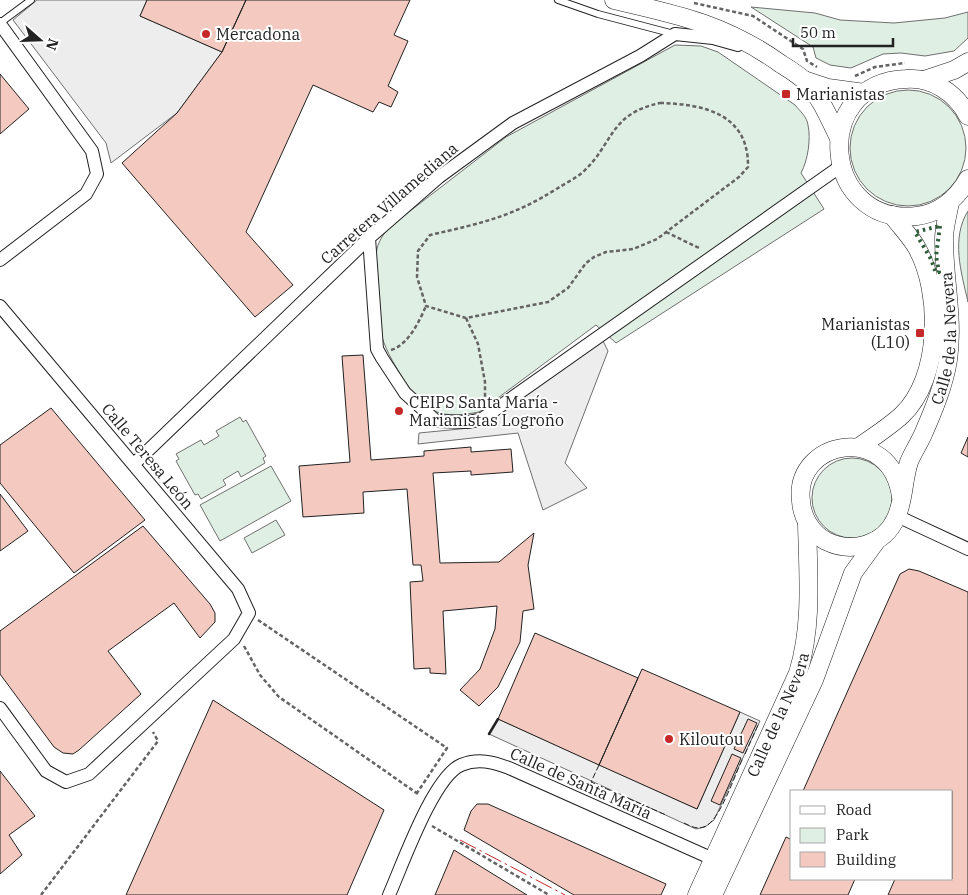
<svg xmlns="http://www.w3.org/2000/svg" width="968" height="895" viewBox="0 0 968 895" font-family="'IBM Plex Serif',serif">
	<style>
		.green { fill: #e0efe3; stroke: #6f6f6f }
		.parking { fill: #ededed; stroke: #6f6f6f }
		.building { fill: #f3c9c0; stroke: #222 }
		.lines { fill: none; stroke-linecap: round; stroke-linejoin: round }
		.lane-casing { stroke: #222; stroke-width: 8 }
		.street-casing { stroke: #222; stroke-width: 14 }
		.secondary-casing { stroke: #222; stroke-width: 19 }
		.path { stroke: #646464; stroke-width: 2.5; stroke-dasharray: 4 2.5; stroke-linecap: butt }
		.lane { stroke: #fff; stroke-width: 6 }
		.street { stroke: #fff; stroke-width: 12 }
		.secondary { stroke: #fff; stroke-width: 18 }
		.hedge { stroke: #2f5e38; stroke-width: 4; stroke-dasharray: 2.5 4; stroke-linecap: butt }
		.fence { stroke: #222; stroke-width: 1; stroke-dasharray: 6 2.5; stroke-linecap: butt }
		.wall { stroke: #222; stroke-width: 2.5 }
		.power { stroke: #c62828; stroke-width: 1; stroke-dasharray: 18 4 2.5 4; stroke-linecap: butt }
		.poi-dot { fill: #c62828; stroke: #fff; stroke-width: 2 }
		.labels { text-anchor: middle; stroke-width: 4; stroke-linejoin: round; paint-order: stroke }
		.poi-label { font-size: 16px; fill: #222; stroke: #fff; text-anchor: start }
		.street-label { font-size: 16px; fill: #222; stroke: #fff }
	</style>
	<rect width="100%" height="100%" fill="#fff"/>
	<path class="green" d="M751,7L815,13L840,20L894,23L945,18L968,12V38L954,51L925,56L901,53L883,54L851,68L830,65L816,58L813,47Z
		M675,45L701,46L718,52L795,105C800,111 807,117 808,125C811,139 808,160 801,173L824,209L616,343L596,325L479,412C434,421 422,409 399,372C390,357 381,341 379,323C376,302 377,279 376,258C376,245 381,238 388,228L506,137Z
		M850 148a58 58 0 1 1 116 0a58 58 0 1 1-116 0Z
		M968,211V302C961,272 951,238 968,211Z
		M240,417L243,422L246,420L266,456L263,458L265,463L241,477L238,471L223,480L226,485L201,499L198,494L195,495L176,461L179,459L176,454L201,440L204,445L219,436L216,431Z
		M812 498a40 40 0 1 1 80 0a40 40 0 1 1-80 0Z
		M271,466L291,501L220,541L200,505Z
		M276,520L285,535L252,553L244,538Z"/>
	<path class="parking" d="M37,0H147L140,16L222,52L177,113L111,163L106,143L13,20Z
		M602,339L608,351L565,463L587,488L543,510L518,433L418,444L419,433L480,427Z
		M740,712L760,721L714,820L705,827L696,829L489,734L498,719L697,809Z"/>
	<path class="building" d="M147,0H246L222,52L140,16Z
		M246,0H410L394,35L408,41L388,86L398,92L391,107L379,102L373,112L313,85L246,232L293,285L255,317L122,163L177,113L222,52Z
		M0,74L29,109L0,134Z
		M363,355L371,460L424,456V451L471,447V452L511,449L513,472L471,475V471L433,473L440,563L499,562L534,533L528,565L534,609L523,611L520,642L498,687L479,706L460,690L480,669L495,629L497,606L443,611L446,674L430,673V668L414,669L410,582L423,581L421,565H413L407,489L363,492L364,513L303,517L299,466L350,462L342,356Z
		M51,408L145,520L74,573L0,483V445Z
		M968,437V457L961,453Z
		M0,494L28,531L0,551Z
		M143,526L210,604L215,613V622L200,638L174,603L108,651L141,694L79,750L73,754L63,753L54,747L0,674V631Z
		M909,569L919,571L968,592V895H888L895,879H952V791H803L900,574Z
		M535,633L638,678L599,765L498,719Z
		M642,669L740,712L697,809L599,765Z
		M213,700L384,810L347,895H126Z
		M748,719L757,723L743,753L734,749Z
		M732,754L741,758L720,805L711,801Z
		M0,771L35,816L9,835L22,855L0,874Z
		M477,804H488L666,884L661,895H574L464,830L471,811Z
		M786,837L792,840V879H855L848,895H760Z
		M454,850L527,895H435Z"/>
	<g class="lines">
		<g class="lane-casing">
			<path id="lane" d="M558,0L598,14L674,34
				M0,23L31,0"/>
		</g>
		<g class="street-casing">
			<path id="street" d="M0,24L92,151L97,174L86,194L0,260
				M369,238L377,349L382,358L405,393L436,421L468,422L482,419L841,166
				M0,306L238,589L249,613L234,639L89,774L66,782L46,771L0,708
				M134,464L369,238L439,177L513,123L640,56L675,34L713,38L738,45
				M897,516L968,549
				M389,895C402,866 433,777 461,765C478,758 493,762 509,768L713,859"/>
		</g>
		<g class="secondary-casing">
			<g id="secondary">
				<path d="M614,0C679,15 725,24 781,64C789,69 799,75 806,82C821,98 829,118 839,138"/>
				<path d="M804,80L828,88L865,93"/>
				<path d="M924,80L954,70L968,62"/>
				<path d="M968,116C956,93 932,77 906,79C809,83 822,227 917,216C940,213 957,198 968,179"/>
				<path d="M859,447C873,437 889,427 902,415C941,378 942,293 917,248C911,237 900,226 892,215"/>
				<path id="s1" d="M901,497C891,421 793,440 801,501C802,517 811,533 826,541C852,554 884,545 896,518C904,501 903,480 909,462C913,452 920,442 924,432C934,409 944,385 948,360C954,320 944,280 944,239C944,227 948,214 950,202"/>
				<path id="s2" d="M697,895L798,673C813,624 808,573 807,523"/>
				<path d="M713,895L814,680L853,573L877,540"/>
			</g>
		</g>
		<path class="path" d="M694,3L753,16L803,49L807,61L817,67
			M855,76L875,67L905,63
			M660,103C704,104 749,114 748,167L739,177L657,239L633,249L606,252L594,257L586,263L568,288L548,302L466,318L426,306L417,277L418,251L430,235C482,223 512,217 558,188C566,183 576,178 583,172C614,143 609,114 660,103Z
			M666,232L701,249
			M466,318L478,344L485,382V403
			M391,350C408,345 419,322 426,306
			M258,620L447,748L417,793
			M244,646L260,675L279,697L418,794
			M432,826L549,895
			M41,895L158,741L153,732"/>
		<use href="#lane" class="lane"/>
		<use href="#street" class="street"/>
		<use href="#secondary" class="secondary"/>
		<path class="hedge" d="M940,226L936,256L939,272L936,273L931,259L915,232Z"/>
		<path class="fence" d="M745,754L759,723
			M599,765L591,782L666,815
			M684,823C692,827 698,830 706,826C721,818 735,774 743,758"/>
		<path class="wall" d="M489,734L498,719"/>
		<path class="power" d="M460,840L565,895"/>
	</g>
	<g class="poi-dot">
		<circle cx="206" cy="34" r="5"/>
		<rect x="781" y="89" width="10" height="10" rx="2.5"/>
		<rect x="915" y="328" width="10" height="10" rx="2.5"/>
		<circle cx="399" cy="411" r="5"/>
		<circle cx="669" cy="739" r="5"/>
	</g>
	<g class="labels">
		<g class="poi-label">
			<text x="216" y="40">Mercadona</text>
			<text x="796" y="100">Marianistas</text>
			<text x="910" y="330" text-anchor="end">Marianistas<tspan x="910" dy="18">(L10)</tspan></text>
			<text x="409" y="408">CEIPS Santa María -<tspan x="409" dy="18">Marianistas Logroño</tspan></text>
			<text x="679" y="745">Kiloutou</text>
		</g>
		<g class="street-label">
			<text transform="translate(389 203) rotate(-41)" y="6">Carretera Villamediana</text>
			<text dy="6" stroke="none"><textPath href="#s1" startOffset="481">Calle de la Nevera</textPath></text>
			<text transform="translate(148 456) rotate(50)" y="6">Calle Teresa León</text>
			<text dy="6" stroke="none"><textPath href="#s2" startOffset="198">Calle de la Nevera</textPath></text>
			<text transform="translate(581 783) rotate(24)" y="6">Calle de Santa María</text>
		</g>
	</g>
	<rect x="790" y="790" width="162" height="90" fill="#ffffff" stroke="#a7a7a7"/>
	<rect x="800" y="806" width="25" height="8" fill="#ffffff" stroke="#a7a7a7"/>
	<text x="836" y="815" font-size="15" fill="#222222">Road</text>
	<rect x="800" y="828" width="25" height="15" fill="#e0efe3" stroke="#a7a7a7"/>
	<text x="836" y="840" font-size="15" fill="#222222">Park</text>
	<rect x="800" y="852" width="25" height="15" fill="#f3c9c0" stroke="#a7a7a7"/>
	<text x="836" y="865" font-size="15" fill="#222222">Building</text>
	<g transform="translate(40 40) rotate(110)" stroke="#ffffff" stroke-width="4" paint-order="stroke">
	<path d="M0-4L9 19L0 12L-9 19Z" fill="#222222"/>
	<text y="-8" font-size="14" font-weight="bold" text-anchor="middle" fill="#222222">N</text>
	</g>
	<path d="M793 38v8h100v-8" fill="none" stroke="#222222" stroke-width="2.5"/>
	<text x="800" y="38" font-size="15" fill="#222222" stroke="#ffffff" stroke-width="4" paint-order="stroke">50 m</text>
</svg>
